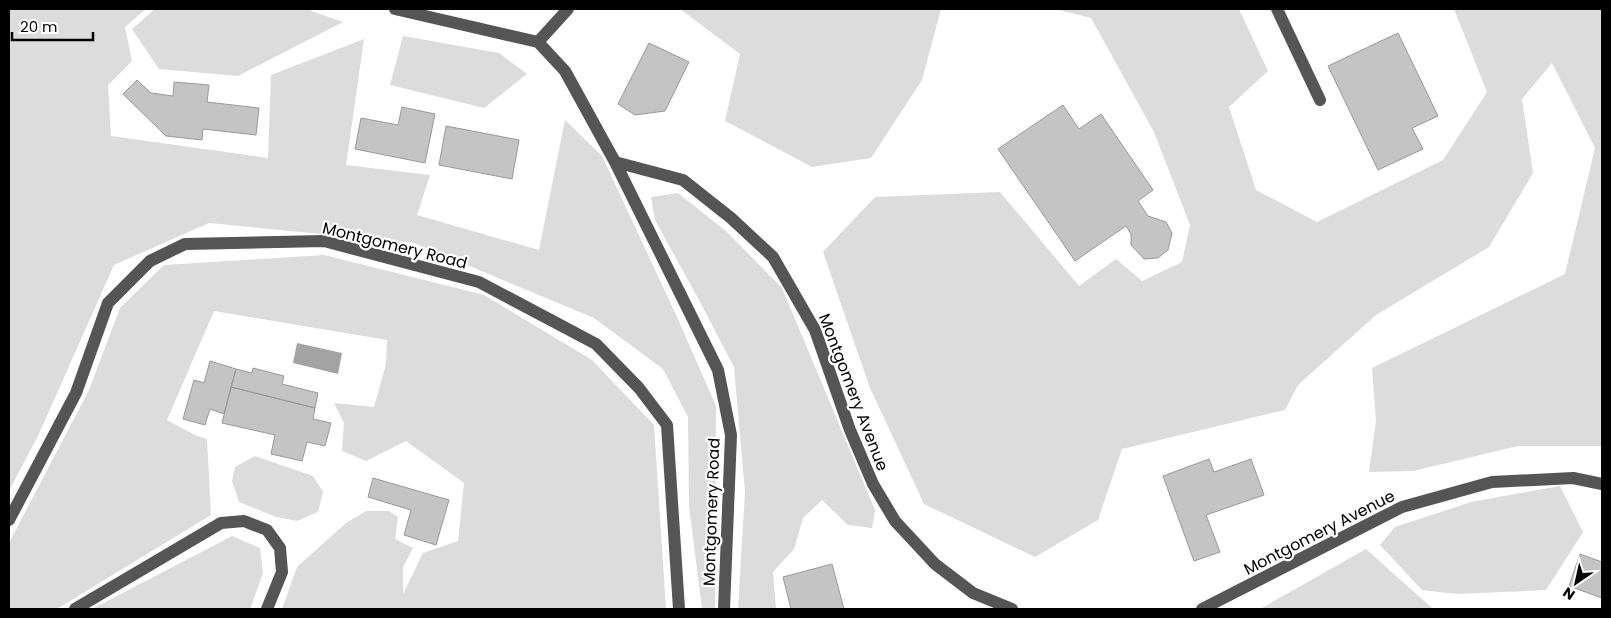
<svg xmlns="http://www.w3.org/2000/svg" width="1611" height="618" viewBox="0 0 1611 618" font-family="Poppins,sans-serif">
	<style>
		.green { fill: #dcdcdc }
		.water { fill: #a3a3a3 }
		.building { fill: #c4c4c4; stroke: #999 }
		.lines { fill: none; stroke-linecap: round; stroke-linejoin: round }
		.minor { stroke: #555; stroke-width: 12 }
		.labels { text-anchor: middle; stroke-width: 4.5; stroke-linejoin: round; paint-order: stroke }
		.street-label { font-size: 16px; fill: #000; stroke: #fff }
	</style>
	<rect width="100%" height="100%" fill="#fff"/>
	<path class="green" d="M9,9H146L125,27L132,61L108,85L111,136L268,158L271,75L364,39L346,165L430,175L417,215L539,250L565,120L602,156L678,319L716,406L715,609H702L689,506L688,417L663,369L594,318L414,243L209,223L114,265L38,436L9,491Z
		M155,9H306L343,22L238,76L159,69L132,29Z
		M680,9H941L922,80L871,158L812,167L725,121L740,54Z
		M1055,9H1239L1268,71L1229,107L1256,190L1317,222L1443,160L1487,92L1454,9H1602V446H1518L1413,471L1369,472L1376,421L1372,368L1565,274L1595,148L1552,63L1522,99L1533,173L1489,247L1376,315L1298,385L1285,410L1122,449L1098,520L1035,557L924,504L870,388L823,252L875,197L1000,192L1079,286L1116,259L1142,281L1182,262L1190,225L1154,132L1091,18Z
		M403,36L499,53L527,74L484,108L390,85Z
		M678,193L727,232L782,288L875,510L872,528L848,525L822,500L803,518L794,549L773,572L776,609H738L745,492L734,367L700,302L655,220L651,197Z
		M324,255L484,295L592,360L654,425L666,609H282L297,567L346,523L366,511H389L398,517L395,539L413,548L403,567V594L423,553L458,541L464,483L406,441L366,461L342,451L344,423L334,403L374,407L386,364L387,340L214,311L167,420L195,435L207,439L211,515L60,607L54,609H9V543L89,390L120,308L164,265Z
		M255,456L313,476L323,492L318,512L297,521L276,517L239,502L232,481L235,467Z
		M1560,486L1583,532L1546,590L1457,594L1422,590L1380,545L1395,527L1471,502Z
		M232,536L260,548L263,573L250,609H92Z
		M1366,549L1432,608L1458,609H1260Z"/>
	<path class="water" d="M297,343L342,353L338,374L293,363Z"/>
	<path class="building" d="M1398,33L1438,116L1412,128L1423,149L1378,170L1328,66Z
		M649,43L689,62L665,111L635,115L618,104Z
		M137,80L151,93L173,96L174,82L209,85L207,102L259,108L256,135L203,129L202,140L166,136L123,94Z
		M1063,105L1079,129L1101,114L1153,190L1138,201L1148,216L1166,222L1172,233L1168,250L1158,258L1144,259L1131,245V234L1126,226L1075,261L998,149Z
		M402,107L435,114L425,163L355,149L361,118L398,125Z
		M446,126L519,140L512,179L439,165Z
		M210,361L236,369L224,414L210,409L205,425L183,419L194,380L204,383Z
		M253,368L284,376L282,384L318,393L315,408L231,387L236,369L252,373Z
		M231,387L315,408L313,419L331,423L325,446L307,442L302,461L271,454L275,435L222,423Z
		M1209,459L1214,472L1251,459L1264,495L1206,515L1220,552L1194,561L1163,476Z
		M373,478L449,500L436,545L404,535L411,510L368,497Z
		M1580,554L1602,562V598L1569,586Z
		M832,564L844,609H791L783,577Z"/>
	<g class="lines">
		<path class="minor" d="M395,9L538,42L565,71L615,162L718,370L731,435L724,609
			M1277,9L1320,100
			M538,42L568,9
			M615,162L683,180L731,218L773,257L815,330L850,430L873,484L895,521L935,564L973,593L1012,609
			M9,520L76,393L108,303L150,261L185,244L324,241L479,282L596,344L639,388L667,425L679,609
			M75,609L221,523L244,521L267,530L280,548L282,572L267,609
			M1202,609L1402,507L1492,482L1573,478L1602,484"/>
	</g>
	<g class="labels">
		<g class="street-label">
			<text transform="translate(395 245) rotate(14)" y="6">Montgomery Road</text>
			<text transform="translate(854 392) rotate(69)" y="6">Montgomery Avenue</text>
			<text transform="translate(711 512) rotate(-88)" y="6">Montgomery Road</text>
			<text transform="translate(1319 532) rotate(-27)" y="6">Montgomery Avenue</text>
		</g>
	</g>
	<rect width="1611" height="618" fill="none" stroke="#000000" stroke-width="20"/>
	<g transform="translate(1576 583) rotate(214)" stroke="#ffffff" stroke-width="4" paint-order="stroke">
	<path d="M0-4L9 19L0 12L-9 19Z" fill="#000000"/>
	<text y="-8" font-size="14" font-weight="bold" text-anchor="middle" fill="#000000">N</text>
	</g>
	<path d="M12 32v8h81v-8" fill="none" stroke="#000000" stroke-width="2.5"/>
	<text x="20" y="32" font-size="15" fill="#000000" stroke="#ffffff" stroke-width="4" paint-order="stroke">20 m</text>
</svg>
